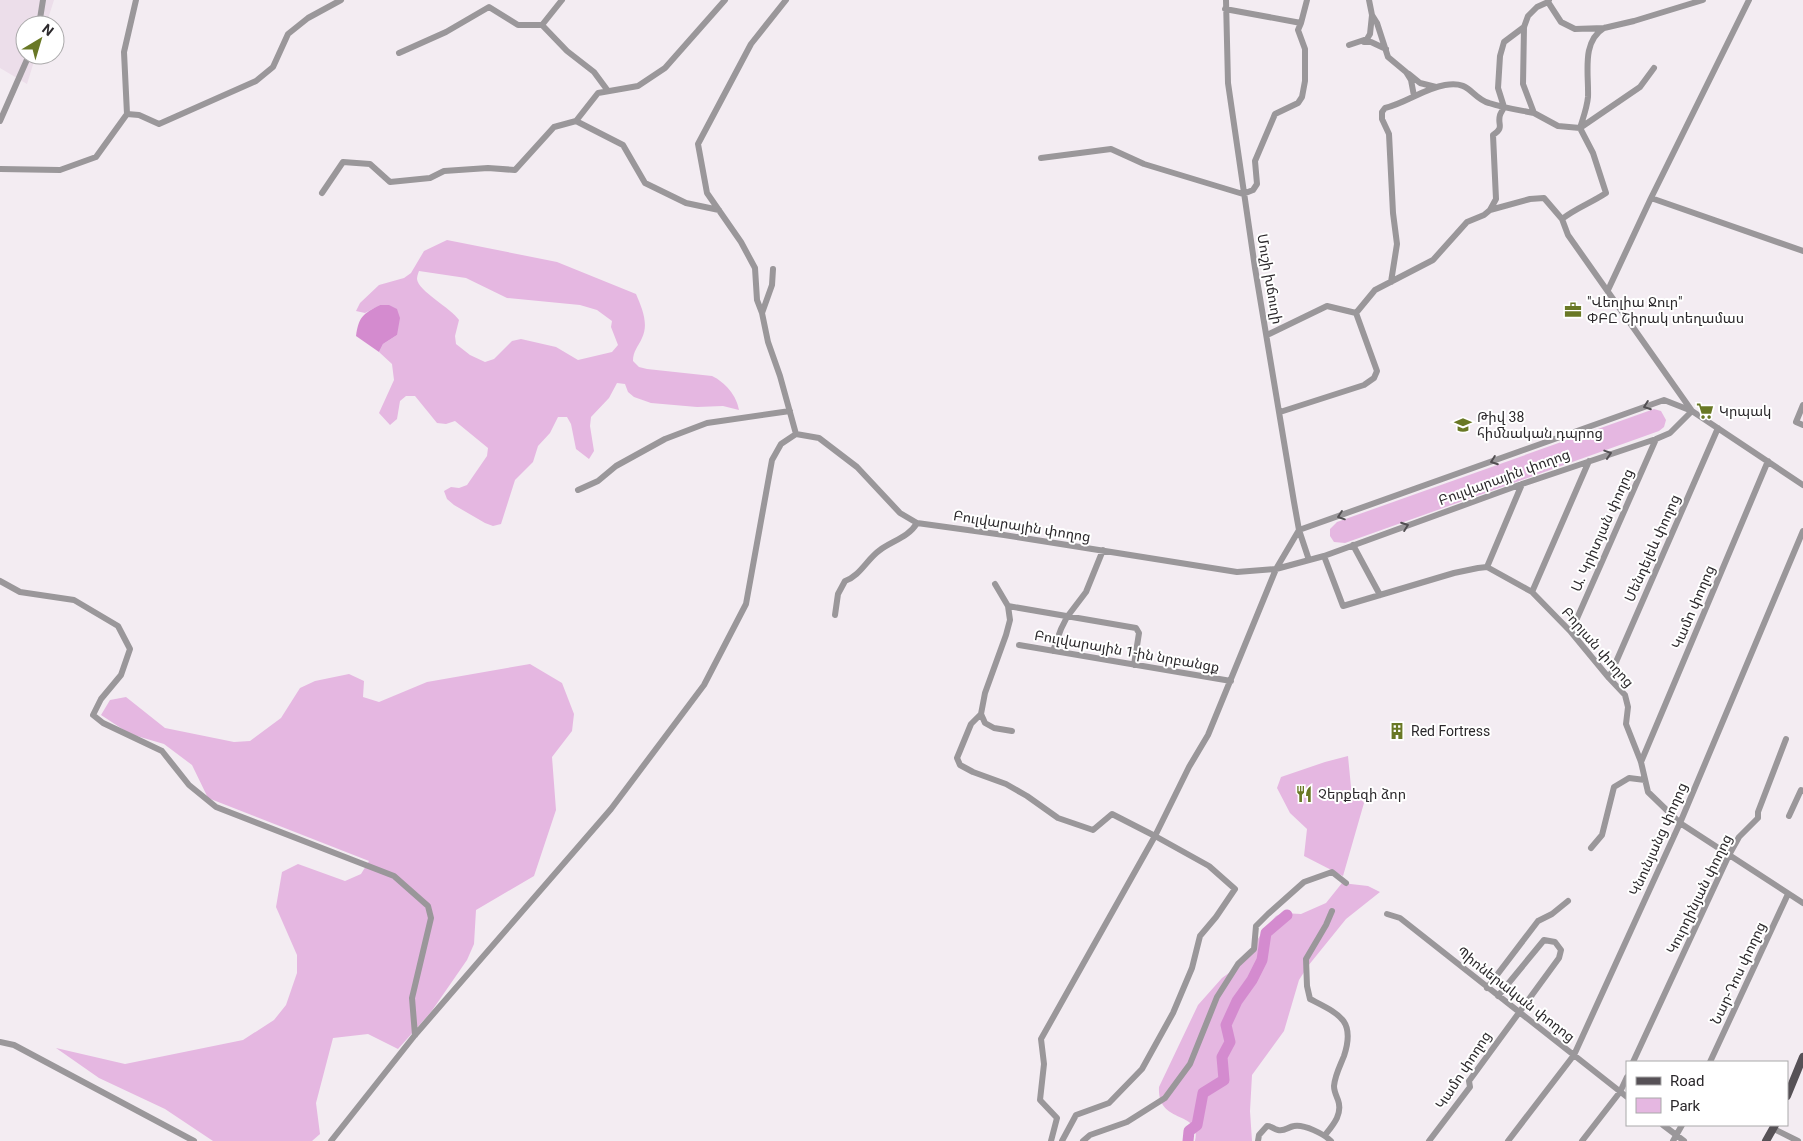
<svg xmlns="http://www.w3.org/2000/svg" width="1803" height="1141" viewBox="0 0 1803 1141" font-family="Roboto,'Noto Sans Armenian',sans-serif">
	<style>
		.built { fill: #ecdeea }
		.green { fill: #e5b7e1; fill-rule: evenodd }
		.water { fill: #d48bcf }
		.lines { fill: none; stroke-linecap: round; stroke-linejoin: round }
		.river { stroke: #d48bcf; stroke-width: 11 }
		.minor { stroke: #9a979a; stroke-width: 6 }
		.major { stroke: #565156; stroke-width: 8 }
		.oneway { stroke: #524f52 }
		.labels { text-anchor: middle; stroke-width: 4; stroke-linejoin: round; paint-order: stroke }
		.street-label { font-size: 14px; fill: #2b282b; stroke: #fff }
		.poi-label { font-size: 14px; fill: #2b282b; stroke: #fff; text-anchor: start }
	</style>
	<rect width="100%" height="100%" fill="#f3ecf2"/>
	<path class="built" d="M0,0H54L46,25H25V55H36L27,84L0,68Z"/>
	<path class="green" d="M447,240L557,262L636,294C642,308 649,324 642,338C638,347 633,351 633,361L639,367L647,369L712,376C725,382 737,396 739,410L723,406L697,407L651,403L634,397L628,392L625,384L617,383L609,398L591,417L590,426L594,451L589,459L576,449L571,424L567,417H558L550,433L538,446L533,462L515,480L501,524L493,526L485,523L454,505L447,499L444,491L451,487L459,488L467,485L487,456L488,448L455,421L446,424L437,423L415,396H406L400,401L397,419L390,425L379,413L394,380L392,364L379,352L383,344L397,335L380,305L365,313L356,311L360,303L379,285L404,278L411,273L424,251ZM419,271L466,278L507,298L580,305L597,310L612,321L611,327L618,345L612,352L578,360L556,347L521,339L512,341L494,359L485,362L470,355L456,344L455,336L459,320C451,308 418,291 417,279C417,276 418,274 419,271Z
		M1654,409L1661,411L1666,420L1664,427L1659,431L1345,543L1334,542L1330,536V529L1337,522Z
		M530,664L562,683L574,714L572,731L552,757L556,810L534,876L476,910L474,944L467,960L431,1012L398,1049L368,1034L333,1038L316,1103L320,1134L312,1141H213L165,1109L99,1078L56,1048L125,1064L243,1040L274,1020L286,1005L297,973V955L276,907L282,872L298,864L345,881L361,874L369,861L208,798L192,765L164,744L130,734L101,715L110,700L126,697L165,728L234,742L250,741L281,718L300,688L315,681L349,674L364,681L363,697L379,702L427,682Z
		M1348,756L1351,787L1364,803L1343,876L1304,856L1307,829L1290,813L1277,788L1281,777L1325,762Z
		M1342,883L1368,886L1380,892L1346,919L1308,966L1299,980L1284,1031L1252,1075L1250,1111L1252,1141H1195C1202,1109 1157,1126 1159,1087L1198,1005L1222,978L1244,962L1264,929L1276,916L1283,913L1301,914L1326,903Z"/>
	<path class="water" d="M380,305H389L397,309L400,318L397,335L383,344L379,352L356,336C359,316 363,314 380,305Z"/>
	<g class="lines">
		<path class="river" d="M1188,1141L1189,1131L1197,1125L1203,1093L1224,1080L1222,1057L1230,1042L1226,1025L1237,1001L1252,980L1262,960L1266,933L1287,915"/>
		<path class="minor" d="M1226,0L1228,83L1255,268L1294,502L1299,530L1309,560
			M1369,0L1372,15L1377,23L1388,57L1406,72L1411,80L1414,96
			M1549,0L1548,2L1561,22L1575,29L1604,28L1634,21L1703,0
			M1548,2L1537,7L1528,16L1524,27L1523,84L1534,113L1558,126L1580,128L1593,153L1606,193C1591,203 1576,208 1562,219
			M1225,9L1301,23
			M39,25L43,0
			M542,25L567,51L594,72L608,91
			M1604,28C1581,42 1589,74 1588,97C1587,108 1583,118 1580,128L1640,87L1654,68
			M1364,42H1371L1386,49
			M1349,45L1367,39L1370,34L1372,15
			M399,53L446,32L489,7L518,25H542L562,0
			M1409,74L1420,83L1436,87
			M127,114L124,52L136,0
			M0,121L29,55
			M576,121L623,145L645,183L686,203L719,210
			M1041,158L1111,149L1144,164L1243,194L1253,190L1257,184L1255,161L1275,114L1298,103L1302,97L1305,81V49L1298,30L1301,23L1307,0
			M0,169L60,170L96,157L127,114L139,115L159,124L256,81L273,67L288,34L308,18L341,0
			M322,193L343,162L370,164L390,182L430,178L444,171L488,168L515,170L554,127L576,121L598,93L638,86L665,68L725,0
			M1651,198L1803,251
			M1490,210L1530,199L1544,198L1562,219L1568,235L1692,411L1803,485
			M773,269L772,285L762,313L768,342L780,376L796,434
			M1391,282L1397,244L1393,213L1389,134L1382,119V112L1385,108C1406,103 1423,89 1445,85C1471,80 1471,98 1489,103C1504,108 1519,110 1534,113
			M1608,290L1651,198L1749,0
			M762,313L757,300L755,268L741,242L707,193L698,144L751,44L786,0
			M1267,335L1327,306L1356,313L1375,290L1433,260L1467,222L1484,215L1490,210L1496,199L1493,135C1505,127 1497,125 1500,115C1501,112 1503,110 1504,107L1498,88L1500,56L1504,42L1524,27
			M1803,405L1796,422L1803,425
			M1280,412L1364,385L1374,378L1377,371L1356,313
			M796,434L819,438L857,467L900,513L917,523L1004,535L1237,572L1276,569L1324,556L1522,484L1656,439L1670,433L1692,411
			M578,490L598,481L616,466L665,439L707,423L790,411
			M1353,545L1380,595
			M1324,556L1343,606L1454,573L1478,568L1487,567L1532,592L1571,632L1609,678L1625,695L1628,707L1626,724L1641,762L1648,792L1680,823L1803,903
			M1487,567L1522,484
			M0,581L20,592L74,600L118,626L130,649L121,675L101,699L93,715L103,723L162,751L189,785L216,807L394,876L428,906L431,918L412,998L415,1035
			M995,584L1008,606L1136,628L1139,633L1134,665
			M1532,592L1589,461
			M1008,606L1010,620L1006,635L985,693L981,714L971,724L957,758L960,765L973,772L1006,784L1027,796L1058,818L1093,830L1112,814L1155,836L1209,866L1235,889L1216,917L1200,936L1192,968L1173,1013L1142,1069L1109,1103L1076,1115L1062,1141
			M835,615L838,594L845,581C860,576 867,559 880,550C892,541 909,537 917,523
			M1571,632L1656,439
			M1019,645L1231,681
			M1053,651L1061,629L1067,617L1086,592L1103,550
			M1609,678L1718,428
			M981,714L985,723L994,728L1012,731
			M1641,762L1768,461
			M1789,816L1801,790L1803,791
			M1591,848L1602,835L1614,787L1629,778L1645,780
			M1387,914L1400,918L1627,1097
			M1487,988L1538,921L1552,914L1568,901
			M0,1042L14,1045L194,1141
			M1633,1062L1729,855L1739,837L1758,818V812L1786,739
			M1710,1062L1788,894
			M1663,1125L1684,1141
			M1774,1129L1798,1141
			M1325,1135C1333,1125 1343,1114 1338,1100C1336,1095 1334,1091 1334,1086C1335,1075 1340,1066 1344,1056C1356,1020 1339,1014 1310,999L1307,986L1306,959L1326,925L1332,911
			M331,1141L415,1035L611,809L704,685L746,604L772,460L781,444L796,434
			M1051,1141L1057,1118L1040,1100L1044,1064L1041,1039L1155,836L1189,767L1208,735L1276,569L1299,530L1664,400L1692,411
			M1083,1141L1090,1135L1127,1122L1165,1098L1190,1064L1217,997L1238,964L1254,949L1256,926L1268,914L1304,882L1332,872L1346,883
			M1258,1141L1259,1135L1267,1126C1272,1126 1273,1129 1278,1130C1284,1132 1288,1127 1294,1126C1304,1124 1324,1134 1331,1141
			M1429,1141L1470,1087L1469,1081L1559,958L1561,950L1555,942L1544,940L1498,996
			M1508,1141L1574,1055L1680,823L1803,531
			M1582,1141L1620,1092L1627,1077
			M1673,1141L1682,1125"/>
		<path class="major" d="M1787,1096L1803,1057
			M1766,1141L1775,1125"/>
	</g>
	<defs><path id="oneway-chevron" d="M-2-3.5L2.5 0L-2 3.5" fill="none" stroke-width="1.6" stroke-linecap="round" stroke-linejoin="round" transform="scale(1.25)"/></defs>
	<g class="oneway">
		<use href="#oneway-chevron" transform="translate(1647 406) rotate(160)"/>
		<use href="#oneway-chevron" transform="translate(1608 454) rotate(-18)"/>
		<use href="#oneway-chevron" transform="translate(1494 461) rotate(160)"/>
		<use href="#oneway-chevron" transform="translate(1341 516) rotate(161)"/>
		<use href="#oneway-chevron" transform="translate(1405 526) rotate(-20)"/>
	</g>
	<defs>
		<g id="office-bare" transform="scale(1.35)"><path d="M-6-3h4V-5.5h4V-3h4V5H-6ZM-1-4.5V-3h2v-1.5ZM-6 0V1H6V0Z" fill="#697825" stroke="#fff" stroke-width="2.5" paint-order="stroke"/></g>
		<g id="supermarket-bare" transform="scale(1.35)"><path d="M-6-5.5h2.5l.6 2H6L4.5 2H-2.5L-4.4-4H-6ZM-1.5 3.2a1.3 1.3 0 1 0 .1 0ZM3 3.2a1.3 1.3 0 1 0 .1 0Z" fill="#697825" stroke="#fff" stroke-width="2.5" paint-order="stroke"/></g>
		<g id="school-bare" transform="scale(1.35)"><path d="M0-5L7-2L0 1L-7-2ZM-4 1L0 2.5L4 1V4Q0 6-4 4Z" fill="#697825" stroke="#fff" stroke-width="2.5" paint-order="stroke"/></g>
		<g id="building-bare" transform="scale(1.35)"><path d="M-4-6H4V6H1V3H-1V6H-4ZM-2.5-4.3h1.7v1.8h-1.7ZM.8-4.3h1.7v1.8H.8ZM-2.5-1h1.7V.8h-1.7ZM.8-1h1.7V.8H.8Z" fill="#697825" stroke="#fff" stroke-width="2.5" paint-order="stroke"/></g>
		<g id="restaurant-bare" transform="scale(1.35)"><path d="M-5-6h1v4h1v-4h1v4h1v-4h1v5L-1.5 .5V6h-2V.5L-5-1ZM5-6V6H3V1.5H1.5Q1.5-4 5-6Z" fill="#697825" stroke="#fff" stroke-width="2.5" paint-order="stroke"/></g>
	</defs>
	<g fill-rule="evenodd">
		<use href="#office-bare" x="1573" y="310"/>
		<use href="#supermarket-bare" x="1705" y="411"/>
		<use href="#school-bare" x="1463" y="425"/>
		<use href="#building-bare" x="1397" y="731"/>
		<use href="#restaurant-bare" x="1304" y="794"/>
	</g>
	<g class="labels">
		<g class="street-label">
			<text transform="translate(1270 279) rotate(80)" y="5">Մուշի խճուղի</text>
			<text transform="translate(1504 477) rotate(-20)" y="5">Բուլվարային փողոց</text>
			<text transform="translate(1022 526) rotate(9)" y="5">Բուլվարային փողոց</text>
			<text transform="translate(1602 530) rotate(-66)" y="5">Ա. Կրիտյան փողոց</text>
			<text transform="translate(1652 548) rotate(-66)" y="5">Մենդելեև փողոց</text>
			<text transform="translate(1693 607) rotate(-67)" y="5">Կամո փողոց</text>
			<text transform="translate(1598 647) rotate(49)" y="5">Բորյան փողոց</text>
			<text transform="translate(1127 651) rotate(10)" y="5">Բուլվարային 1-ին նրբանցք</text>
			<text transform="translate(1658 839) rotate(-66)" y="5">Կնունյանց փողոց</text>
			<text transform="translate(1699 894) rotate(-64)" y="5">Կուրղինյան փողոց</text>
			<text transform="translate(1738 973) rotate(-65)" y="5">Նար-Դոս փողոց</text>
			<text transform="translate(1516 994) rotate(38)" y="5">Պիոներական փողոց</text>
			<text transform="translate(1463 1070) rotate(-57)" y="5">Կամո փողոց</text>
		</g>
		<g class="poi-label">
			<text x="1587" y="307">"Վեոլիա Ջուր"<tspan x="1587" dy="16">ՓԲԸ Շիրակ տեղամաս</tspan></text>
			<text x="1719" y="416">Կրպակ</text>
			<text x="1477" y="422">Թիվ 38<tspan x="1477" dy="16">հիմնական դպրոց</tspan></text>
			<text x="1411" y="736">Red Fortress</text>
			<text x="1318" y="799">Չերքեզի ձոր</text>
		</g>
	</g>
	<rect x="1626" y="1061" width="162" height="65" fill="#ffffff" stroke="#aaa9aa"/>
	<rect x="1636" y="1077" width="25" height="8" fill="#565156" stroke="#aaa9aa"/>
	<text x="1670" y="1086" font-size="15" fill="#2b282b">Road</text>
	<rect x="1636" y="1098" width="25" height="15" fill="#e5b7e1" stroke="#aaa9aa"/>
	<text x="1670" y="1111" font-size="15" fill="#2b282b">Park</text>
	<g transform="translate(40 40) rotate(38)"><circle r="24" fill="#ffffff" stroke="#aaa9aa"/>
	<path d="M0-4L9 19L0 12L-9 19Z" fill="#697825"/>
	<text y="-8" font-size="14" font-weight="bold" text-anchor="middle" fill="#2b282b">N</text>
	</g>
</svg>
